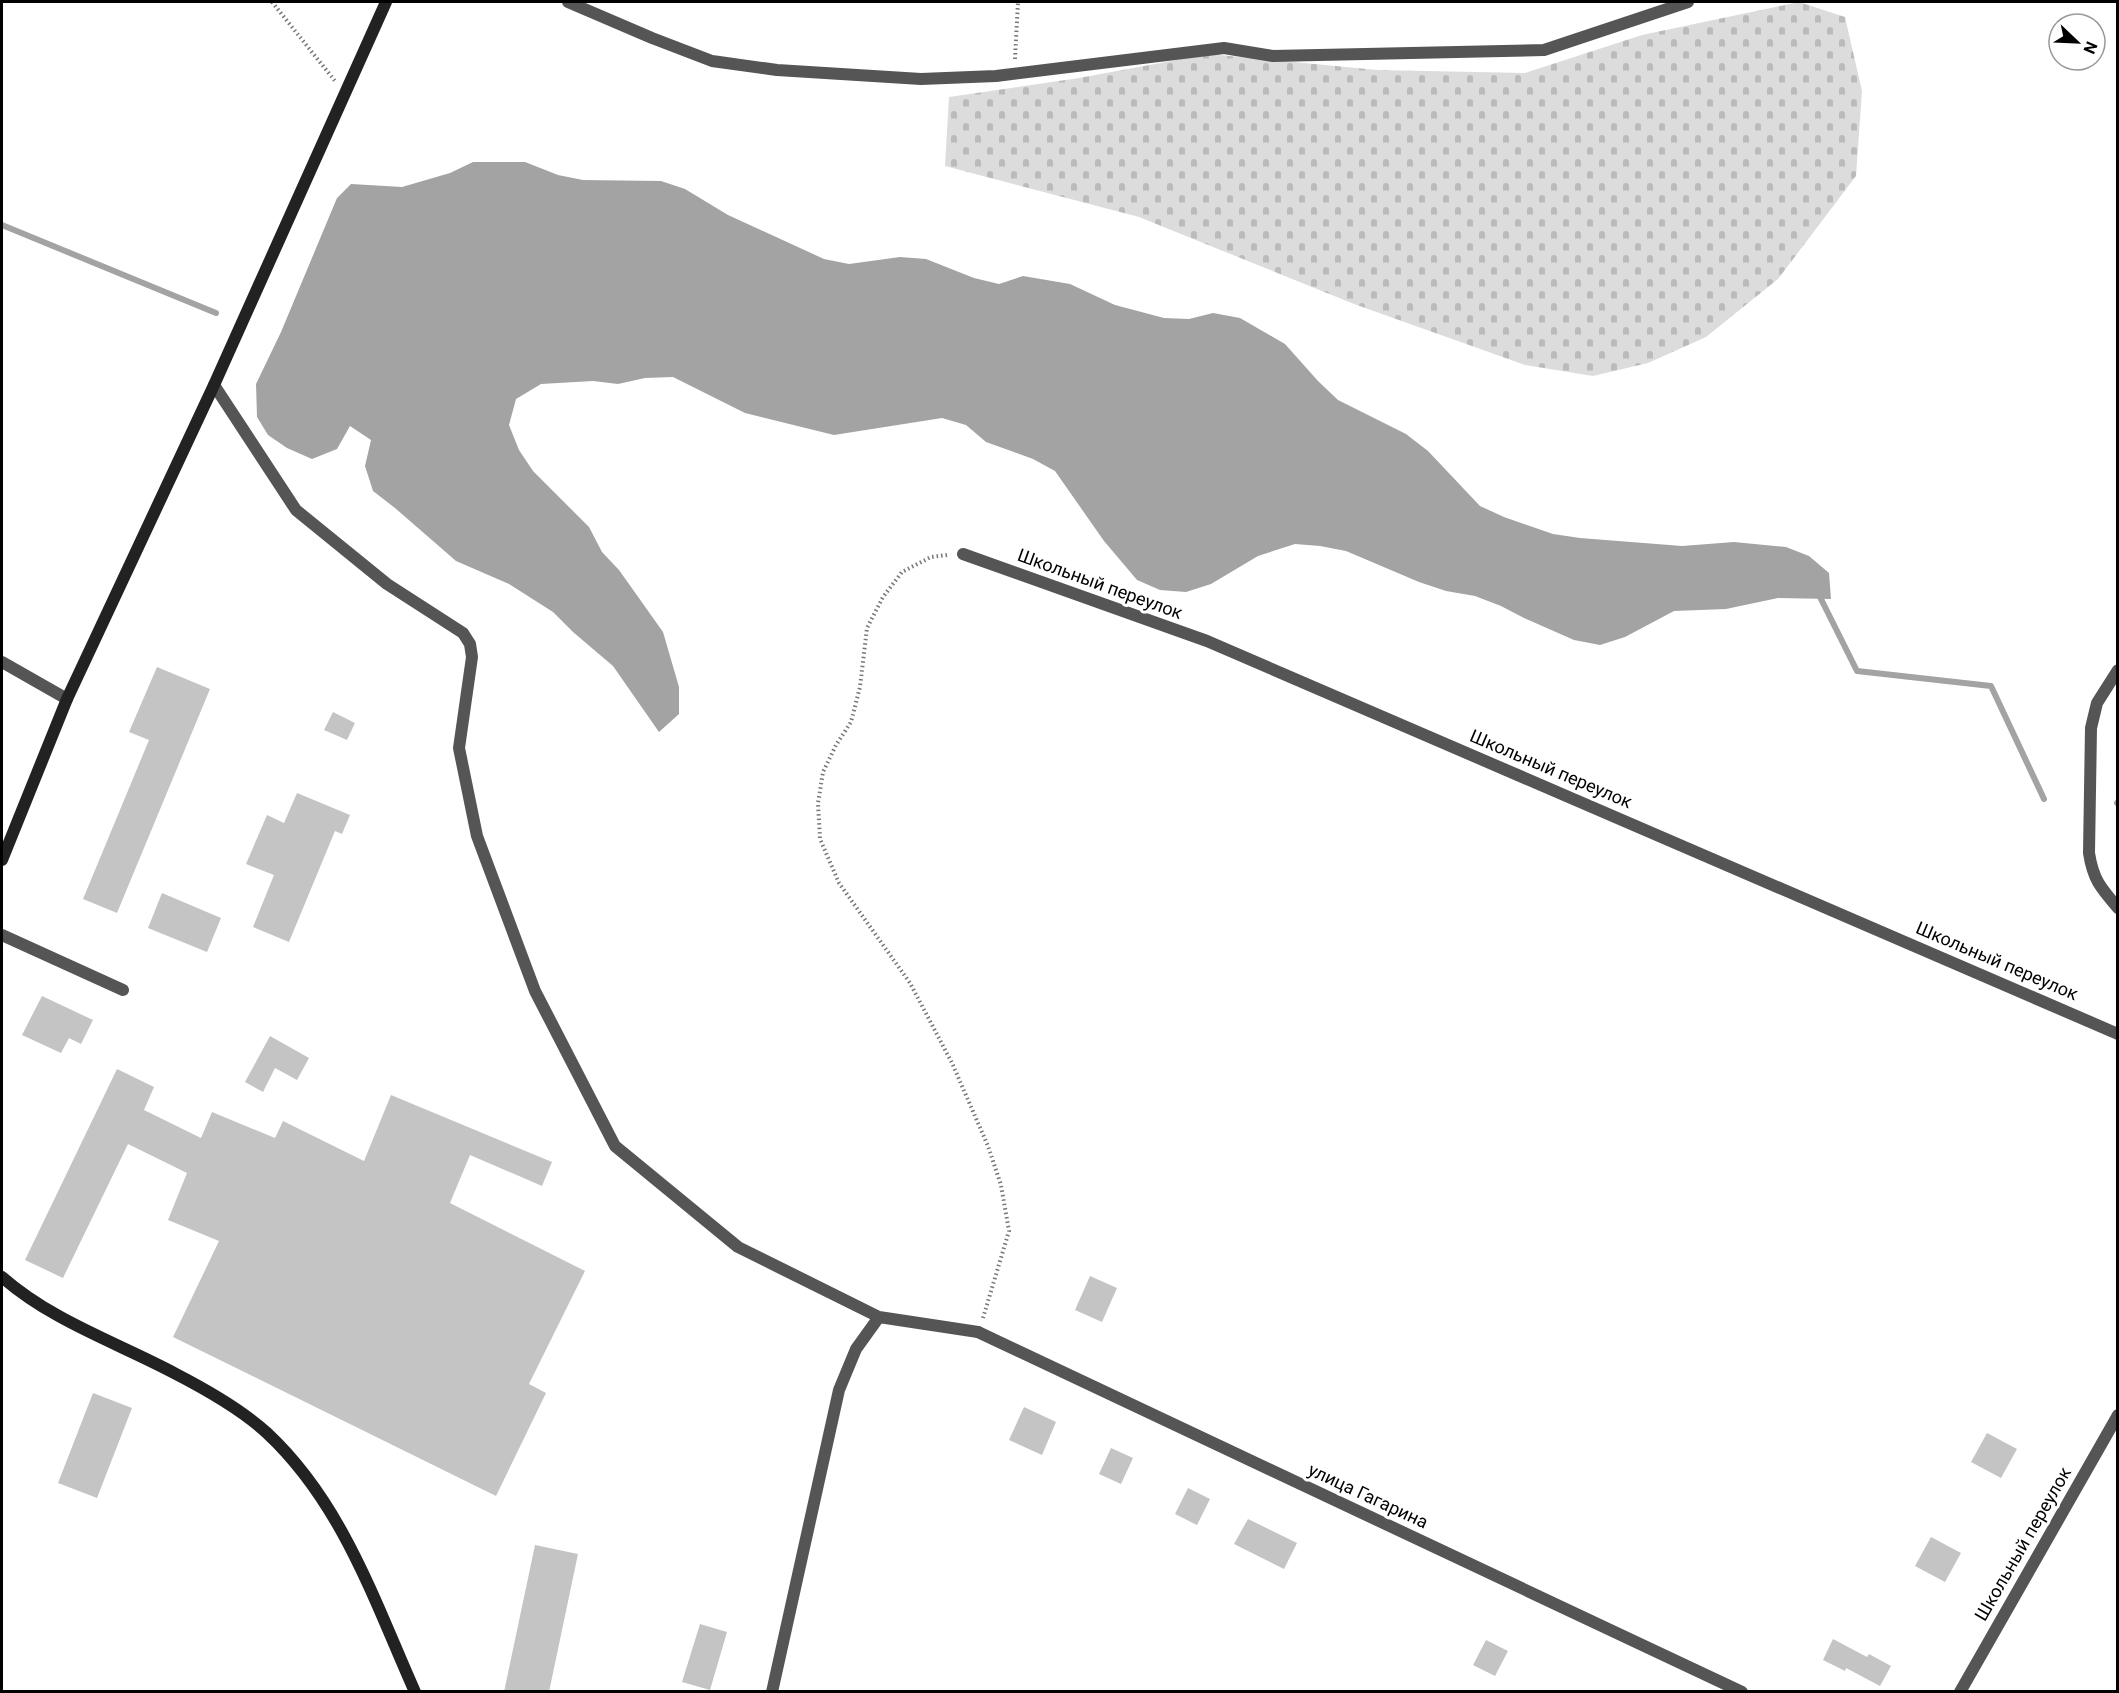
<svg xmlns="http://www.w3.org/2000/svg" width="2119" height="1693" viewBox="0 0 2119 1693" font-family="Roboto,sans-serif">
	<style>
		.cemetery { fill: url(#cemetery-stones) }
		.water { fill: #a3a3a3 }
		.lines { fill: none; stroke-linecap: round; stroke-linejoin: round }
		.stream { stroke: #a3a3a3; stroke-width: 6 }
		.building { fill: #c4c4c4 }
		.path { stroke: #777; stroke-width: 4; stroke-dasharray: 1.5 3; stroke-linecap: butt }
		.lane { stroke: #555; stroke-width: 12 }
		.street { stroke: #555; stroke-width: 12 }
		.secondary { stroke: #222; stroke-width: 12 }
		.labels { text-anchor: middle; stroke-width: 6; stroke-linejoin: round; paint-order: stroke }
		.street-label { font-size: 18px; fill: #000; stroke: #fff }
	</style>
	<defs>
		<pattern id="cemetery-stones" width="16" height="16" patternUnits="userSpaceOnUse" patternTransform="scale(1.5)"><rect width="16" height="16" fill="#dcdcdc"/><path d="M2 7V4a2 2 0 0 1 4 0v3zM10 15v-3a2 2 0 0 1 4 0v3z" fill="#bbb"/></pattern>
	</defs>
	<rect width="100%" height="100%" fill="#fff"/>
	<path class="cemetery" d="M1799,2L1845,17L1862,91L1856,176L1778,279L1706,337L1648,363L1593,376L1525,365L1354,304L1139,217L945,166L949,97L1079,78L1209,54L1377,70L1525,73L1642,35Z"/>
	<path class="water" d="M473,162H525L558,175L583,180L661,181L685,189L728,215L824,259L849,264L900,257L926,259L974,278L999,284L1023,276L1070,284L1115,305L1164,318L1189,319L1213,313L1240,318L1285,344L1318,381L1338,400L1406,434L1428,451L1480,506L1504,517L1553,534L1580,538L1682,546L1734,542L1786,547L1809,556L1829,573L1831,599L1778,598L1726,609L1674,611L1625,637L1600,645L1574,640L1524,618L1501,606L1475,596L1446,591L1419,582L1346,551L1320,546L1295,544L1258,556L1211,584L1186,592L1160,590L1137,580L1104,541L1055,471L1033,459L986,442L966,425L942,418L834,435L745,413L673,377L645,378L618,384L593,381L541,384L516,399L509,425L519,450L533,471L589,527L602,552L619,570L663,632L679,687V714L659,732L613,666L573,632L553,612L509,584L456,561L395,508L373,491L365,466L371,440L350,426L337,449L312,459L287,448L268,435L257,417L256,384L281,332L337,198L351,184L402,187L450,173Z"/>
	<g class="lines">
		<path class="stream" d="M2,225L216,313
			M1818,593L1857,671L1991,686L2044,799
			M2117,803L2118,804"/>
	</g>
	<path class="building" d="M157,667L210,689L117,913L83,899L149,740L129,732Z
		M333,712L355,723L347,740L324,730Z
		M297,793L350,815L342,834L335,831L289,942L253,927L274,875L246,864L267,815L284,823Z
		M162,893L221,918L207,952L148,928Z
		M42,996L93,1020L81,1044L69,1038L61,1053L22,1035Z
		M270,1036L309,1058L297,1080L275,1068L263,1092L245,1082Z
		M117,1069L154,1087L144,1110L201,1138L212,1112L275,1138L283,1121L364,1161L391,1095L552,1162L542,1186L470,1155L450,1203L585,1271L529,1384L546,1393L496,1496L173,1337L219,1241L168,1220L187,1173L128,1144L63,1278L25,1260Z
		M1090,1276L1117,1288L1102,1322L1075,1310Z
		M93,1393L132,1408L97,1498L58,1483Z
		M1024,1407L1056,1422L1042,1455L1009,1440Z
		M1987,1433L2017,1449L2001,1478L1971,1462Z
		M1111,1448L1133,1458L1121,1484L1099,1474Z
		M1188,1488L1210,1499L1197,1525L1175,1514Z
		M1248,1519L1297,1543L1284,1569L1234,1544Z
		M1931,1537L1961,1553L1945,1582L1915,1566Z
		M535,1545L578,1554L549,1692H504Z
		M700,1624L727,1632L710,1690L682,1682Z
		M1833,1639L1867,1657L1869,1654L1891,1666L1880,1686L1846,1668L1845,1671L1823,1660Z
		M1486,1640L1508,1651L1495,1676L1473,1665Z"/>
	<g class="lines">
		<path class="path" d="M272,2L335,81
			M1015,59L1018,2
			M947,555L931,557L902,572L883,597L867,628L860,687L851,722L836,745L823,772L818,803L820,839L839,883L910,983L952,1063L988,1146L1001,1185L1009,1231L983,1318"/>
		<path class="lane" d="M568,2L652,38L712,61L777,70L921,79L996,76L1224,48L1273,56L1544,50L1688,2
			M214,385L296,510L387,584L463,633L470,644L472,657L459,748L477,836L535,991L615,1146L738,1247L879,1317
			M2,662L67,699
			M2,935L123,990
			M772,1692L839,1390L856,1349L879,1317L978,1332"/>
		<path class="street" d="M963,554L1207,641L2118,1034
			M2118,670L2097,703L2091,728L2089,853C2093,879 2100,887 2118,908
			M978,1332L1742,1692
			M1960,1692L2118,1415"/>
		<path class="secondary" d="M2,860L67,699L214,385L386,2
			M2,1277C52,1321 118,1343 176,1374C207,1390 241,1409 267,1433C342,1503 374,1600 415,1692"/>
	</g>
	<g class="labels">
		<g class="street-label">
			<text transform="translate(1100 584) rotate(20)" y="6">Школьный переулок</text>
			<text transform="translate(1551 769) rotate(23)" y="6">Школьный переулок</text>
			<text transform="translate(1997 961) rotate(23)" y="6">Школьный переулок</text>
			<text transform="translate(1368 1496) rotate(25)" y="6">улица Гагарина</text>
			<text transform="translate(2023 1544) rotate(-60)" y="6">Школьный переулок</text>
		</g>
	</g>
	<rect width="2119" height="1693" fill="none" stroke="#000000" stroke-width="6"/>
	<g transform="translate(2077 42) rotate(113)"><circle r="28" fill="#ffffff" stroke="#999999" stroke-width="1.5"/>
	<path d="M0-4.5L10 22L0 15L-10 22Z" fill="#000000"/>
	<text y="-9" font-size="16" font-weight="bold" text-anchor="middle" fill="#000000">N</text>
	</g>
</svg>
